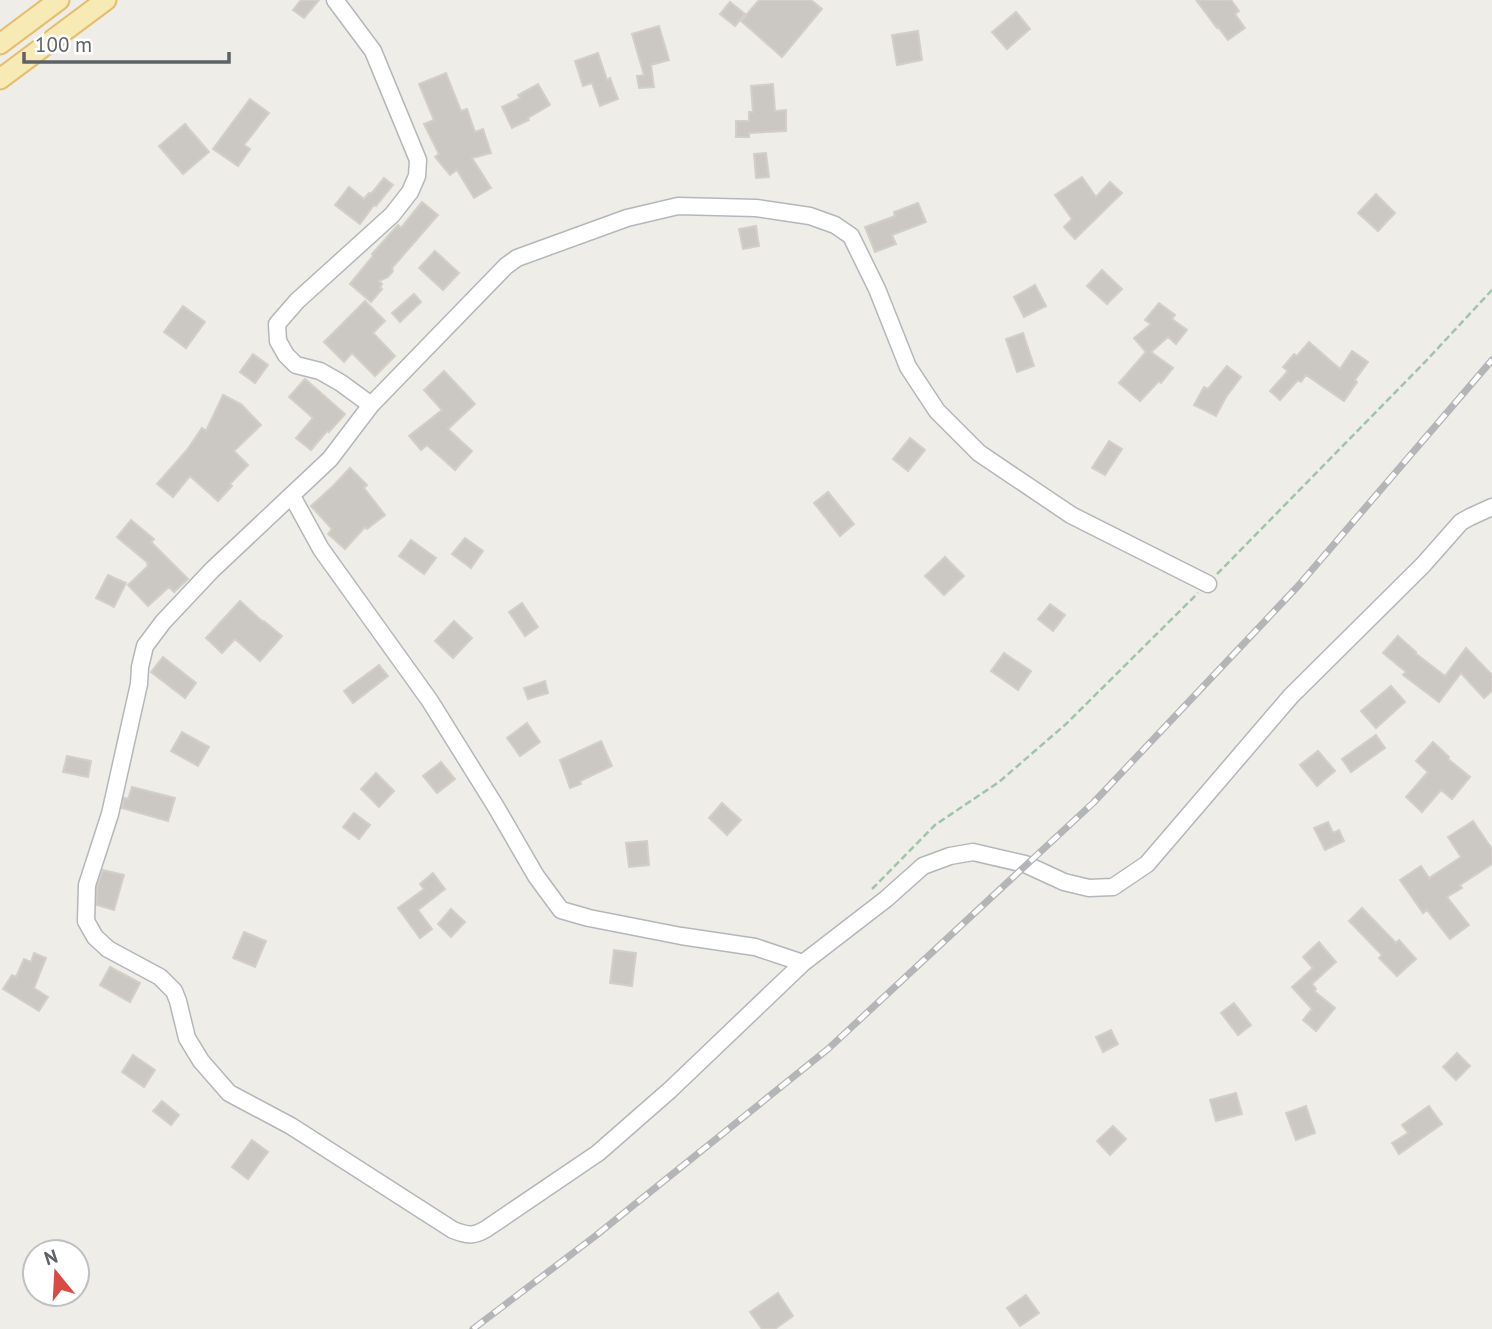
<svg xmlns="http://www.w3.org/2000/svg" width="1492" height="1329" viewBox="0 0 1492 1329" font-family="'PT Sans',sans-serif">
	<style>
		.building { fill: #cbc8c4; stroke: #d3cfc6; stroke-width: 2 }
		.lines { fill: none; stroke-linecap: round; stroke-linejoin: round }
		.minor-casing { stroke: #b4b7ba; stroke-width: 19 }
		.major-casing { stroke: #e4be6b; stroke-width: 23 }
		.path { stroke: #a0c4a9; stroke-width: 2.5; stroke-dasharray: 7 3.5; stroke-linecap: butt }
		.minor { stroke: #fff; stroke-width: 16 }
		.major { stroke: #f7eab4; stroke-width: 19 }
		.rail-casing { stroke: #b4b5b6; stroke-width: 7 }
		.rail { stroke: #fff; stroke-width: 4.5; stroke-dasharray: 13; stroke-linecap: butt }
	</style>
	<rect width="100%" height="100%" fill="#efede7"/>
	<path class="building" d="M301,0H319L304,18L293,10Z
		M759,0H811L822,9L782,57L741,21Z
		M1196,0H1231L1239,11L1235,14L1245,28L1228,40L1218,27L1217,28Z
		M730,2L745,14L735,26L720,14Z
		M1016,12L1030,29L1007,49L992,32Z
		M659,26L669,60L651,65L654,87L639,88L637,76L644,75L632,34Z
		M918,31L922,60L897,65L892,35Z
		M598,53L607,80L610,78L618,99L600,106L592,83L583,86L575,61Z
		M446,73L461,111L467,109L475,132L483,129L491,153L472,158L491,188L474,198L457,170L450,175L435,157L439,154L424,124L434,120L419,84Z
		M538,84L550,105L528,118L529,120L512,128L502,107L520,98L518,95Z
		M773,84L775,111L786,110V131L749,133V137H736V121H749V112H753L751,86Z
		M250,99L269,113L244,145L250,149L238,166L213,149Z
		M185,124L209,152L183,174L159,146Z
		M766,153L769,177L756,178L754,154Z
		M1082,177L1096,197L1110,182L1122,193L1075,239L1064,227L1072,219L1055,195Z
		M384,178L393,185L376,206L374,205L360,224L335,205L349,187L364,199L369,193L371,194Z
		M1376,194L1395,213L1378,231L1358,213Z
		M422,202L438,215L392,268L393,271L388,277L379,281L382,284L380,287L382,289L371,302L350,284L373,256L372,254L398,225L401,228Z
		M918,203L926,222L892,235L896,244L875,252L865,227L895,216L894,212Z
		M756,226L759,246L743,249L739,229Z
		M435,251L459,273L443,290L419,268Z
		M1102,270L1122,289L1107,304L1087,286Z
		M1035,285L1046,306L1024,317L1014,297Z
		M414,294L421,302L400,322L392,313Z
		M365,301L385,321L373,333L395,356L375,376L352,353L344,362L324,342Z
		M1159,303L1175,315L1172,319L1187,330L1176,344L1168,337L1151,352L1173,368L1161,383L1159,381L1140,401L1119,383L1146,352L1134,338L1151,324L1145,320Z
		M183,306L205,322L186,348L164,332Z
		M1023,333L1034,366L1017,372L1006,339Z
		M1309,342L1340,369L1352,351L1368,362L1355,380L1357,382L1344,401L1306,375L1301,382L1298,380L1280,400L1270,391L1288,371L1283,367L1294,354L1297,356Z
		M253,354L268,365L255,383L240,372Z
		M1227,366L1241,377L1226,397L1216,416L1194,405L1204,387L1208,389Z
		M444,371L475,404L448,429L472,451L455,470L427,445L421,450L409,436L442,410L424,390Z
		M305,379L345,414L329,432L327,431L311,450L296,438L313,418L289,397Z
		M223,395L241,404L261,425L234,451L248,465L230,484L232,486L218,501L190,476L173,497L157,484L187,450L202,428L206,431Z
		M910,438L925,450L908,471L893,459Z
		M1109,441L1122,449L1105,475L1092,468Z
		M350,468L367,485L364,488L385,515L367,529L365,527L345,549L328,534L332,529L311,506L333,486Z
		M828,492L854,524L840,536L814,503Z
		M131,520L154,539L151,542L188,579L174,592L169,587L148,606L128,585L148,566L147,564L148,563L117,537Z
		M465,538L483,551L471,568L452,554Z
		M411,540L436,558L424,574L399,556Z
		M945,557L964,576L944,595L925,576Z
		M108,575L126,583L114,607L96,598Z
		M240,601L263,622L264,621L282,636L260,661L235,639L222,653L206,638Z
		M522,603L538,627L525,636L509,612Z
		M1050,604L1065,615L1053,631L1038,619Z
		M454,621L472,638L453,658L435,641Z
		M1398,636L1416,652L1415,653L1445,676L1466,648L1492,675V691L1484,698L1461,673L1439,702L1403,675L1406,672L1383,653Z
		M1004,653L1031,671L1018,690L991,671Z
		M163,657L196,683L185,698L151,672Z
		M379,665L388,676L353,703L344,691Z
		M545,681L548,693L528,699L524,688Z
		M1391,686L1405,702L1376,728L1361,711Z
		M527,723L540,742L520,756L507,738Z
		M182,732L209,747L198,766L171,751Z
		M1376,735L1385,748L1351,772L1342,759Z
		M601,741L612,766L580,781L581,784L570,788L560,760Z
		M1433,742L1449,757L1448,759L1470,777L1452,799L1441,790L1422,812L1406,797L1428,772L1416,761Z
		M1318,751L1335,771L1317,786L1300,765Z
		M67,756L91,761L88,777L63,772Z
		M441,762L455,779L437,793L423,776Z
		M376,773L394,791L379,807L361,789Z
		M132,787L175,798L168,821L122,808L124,798L128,799Z
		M722,803L741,820L727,835L709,818Z
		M354,813L370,825L359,839L343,827Z
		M1473,821L1492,849V864L1460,885L1462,888L1447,897L1469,925L1450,939L1427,910L1423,913L1400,880L1421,866L1429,878L1461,857L1448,837Z
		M1328,822L1333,833L1339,830L1344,841L1325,850L1314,828Z
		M647,841L649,865L629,867L626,843Z
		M103,870L124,875L114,910L97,905V887Z
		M433,873L445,889L418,910L432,929L420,938L398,908L424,889L420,884Z
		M1362,908L1396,943L1399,940L1416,959L1397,976L1379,958L1382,955L1349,921Z
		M451,909L465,922L451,937L438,924Z
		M244,932L266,941L255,967L233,958Z
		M1319,942L1336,962L1312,984L1316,989L1314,991L1335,1008L1316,1031L1303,1020L1312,1009L1292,987L1313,968L1303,957Z
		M614,950L636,953L632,986L610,983Z
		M34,953L46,958L34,988L48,997L39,1011L3,989L12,975L16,977L24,959L31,962Z
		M110,967L140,983L130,1002L100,985Z
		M1234,1003L1251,1025L1238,1035L1221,1013Z
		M1111,1030L1118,1044L1103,1052L1096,1037Z
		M1457,1053L1470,1066L1456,1080L1443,1067Z
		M133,1055L155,1070L144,1087L122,1072Z
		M1236,1093L1242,1114L1216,1121L1210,1100Z
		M162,1101L179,1115L171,1125L153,1111Z
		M1306,1106L1315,1133L1296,1140L1286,1113Z
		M1429,1106L1442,1124L1399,1154L1392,1143L1408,1133L1402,1125Z
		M1113,1126L1126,1139L1110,1155L1097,1141Z
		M252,1140L268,1152L248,1179L232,1167Z
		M778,1293L793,1316L775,1329H762L750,1312Z
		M1026,1295L1039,1313L1020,1326L1007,1308Z"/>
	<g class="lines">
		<g class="minor-casing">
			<path id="minor" d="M335,0L373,51L418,160L417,176L410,192L392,215L297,301L277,324L278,341L286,355L296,365L320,371L341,383L371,405
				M292,496L321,549L430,701L496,807L536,876L561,910L589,918L681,936L755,947L803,963
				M1208,584L1071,515L979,453L937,411L908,367L877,289L851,236L835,225L810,216L756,208L678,206L627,218L517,258L506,266L371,405L330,459L212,570L163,622L145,646L140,667L139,684L110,814L87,885L86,921L95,937L108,949L160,977L174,991L178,1001L187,1038L201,1061L229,1093L291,1126L453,1230C466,1235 473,1237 486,1229L598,1153L670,1090L803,963L886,899L923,866L950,856L973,852L1025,864L1064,882L1089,888L1113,887L1147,864L1291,696L1423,565L1461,522L1470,517L1492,507"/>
		</g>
		<g class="major-casing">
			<path id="major" d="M0,44L59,0
				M0,79L106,0"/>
		</g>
		<path class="path" d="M1217,574L1425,362L1492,290
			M872,889L935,825L999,782L1066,724L1198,593"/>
		<use href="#minor" class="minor"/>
		<use href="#major" class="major"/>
		<g class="rail-casing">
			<path id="rail" d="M473,1329L594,1237L828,1049L1093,803L1299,585L1492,360"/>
		</g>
		<use href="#rail" class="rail"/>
	</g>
	<g transform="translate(56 1273) rotate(342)"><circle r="33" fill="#ffffff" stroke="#bfc0c2" stroke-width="2"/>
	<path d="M0-5L12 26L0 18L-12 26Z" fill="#d84b44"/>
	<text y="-10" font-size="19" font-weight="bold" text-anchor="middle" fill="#5e6266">N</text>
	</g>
	<path d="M24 52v10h205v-10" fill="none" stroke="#5e6266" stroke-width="3.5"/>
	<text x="35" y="52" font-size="21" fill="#5e6266" stroke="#ffffff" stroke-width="5" paint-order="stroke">100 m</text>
</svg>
